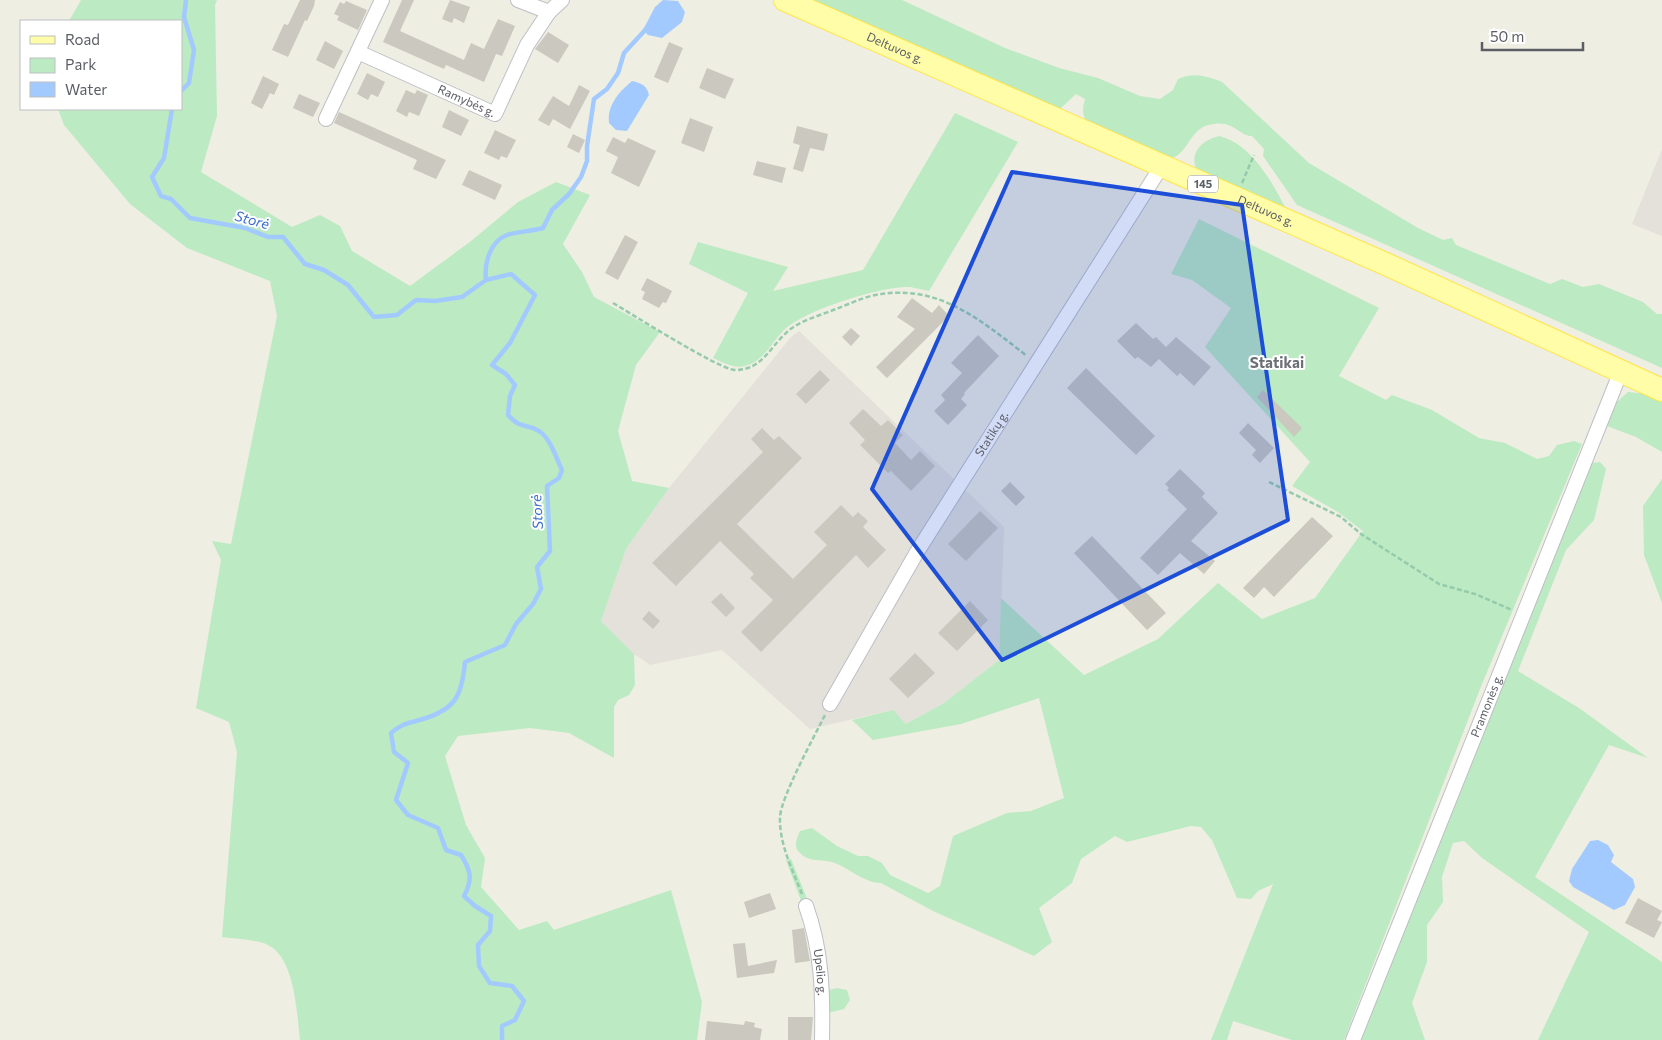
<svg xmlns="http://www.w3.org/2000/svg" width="1662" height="1040" viewBox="0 0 1662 1040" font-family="Commissioner,sans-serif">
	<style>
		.industrial { fill: #e3e1da }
		.green { fill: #bceac2 }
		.water { fill: #a3caff }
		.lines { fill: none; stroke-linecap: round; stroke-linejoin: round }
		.stream { stroke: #a3caff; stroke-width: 4.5 }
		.building { fill: #cac8bf }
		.minor-casing { stroke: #bdbfc5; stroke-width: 16 }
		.primary-casing { stroke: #ffe54c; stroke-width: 24 }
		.path { stroke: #95cbac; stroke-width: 2.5; stroke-dasharray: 5 2.5; stroke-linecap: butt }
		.minor { stroke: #fff; stroke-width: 14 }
		.primary { stroke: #fffda8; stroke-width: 22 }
		.marked { fill: #1d4ed8; fill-opacity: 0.2; stroke: #1d4ed8; stroke-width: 4; stroke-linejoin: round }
		.labels { text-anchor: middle; stroke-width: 4; stroke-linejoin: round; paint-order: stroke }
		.shield { fill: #fff; stroke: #8c8e93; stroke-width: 1 }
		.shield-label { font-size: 11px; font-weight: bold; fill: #5b5e65 }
		.street-label { font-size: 12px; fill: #5b5e65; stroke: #fff }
		.water-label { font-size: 14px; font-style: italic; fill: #386dd0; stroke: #fff }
		.quarter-label { font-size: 15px; font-weight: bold; fill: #6c7077; stroke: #fff }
	</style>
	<rect width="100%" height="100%" fill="#efeee2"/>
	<path class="industrial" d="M1662,149V236L1632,224Z
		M799,331L1004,527L999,660L944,703L906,724L892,710L810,729L722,650L650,665L634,654L601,621L626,549L669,488L791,337Z"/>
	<path class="green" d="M81,0H217L215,5L217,116L201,172L292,227L320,215L340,226L352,251L410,286L471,241L518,202L556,182L590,195L563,244L582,272L594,297L660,332L636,365L618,431L632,481L669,488L626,549L601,621L634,654L635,685L629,695L618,700L614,707V758L569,733L530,728L458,736L445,756L466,825L485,858L481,887L519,930L547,921L554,930L671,890L702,1002L697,1040H300C297,1014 295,958 268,945C255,939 235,939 222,937L237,752L229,722L196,708L221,560L212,541L231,544L277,316L270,281L187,248L130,204L64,125L58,109H181V21H69Z
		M805,0H902L1005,48L1059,68L1098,78L1140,96L1160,99L1173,90L1178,79C1195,72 1206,76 1222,82L1309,163L1418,228L1443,240L1452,238L1456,245L1550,284L1562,279L1583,287L1599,284L1643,302L1657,314H1662V368L1297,205L1263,156L1264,149L1252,136C1238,136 1234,118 1208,125C1188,131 1188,157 1167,159L1089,125C1082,116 1082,110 1085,99L1076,94L1061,108L1052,109Z
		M955,113L1018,142L929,291C923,290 916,288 910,287C881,286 805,310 784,330C771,343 764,361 745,366C734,369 722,362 713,358L748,293L689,264L698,242L788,267L773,291L863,270Z
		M1219,136C1250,143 1271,180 1285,207L1282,208L1198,173C1188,154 1200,141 1219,136Z
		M1199,219L1379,308L1339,376L1386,400L1392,395L1432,410L1479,438L1505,443L1537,459L1549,456L1557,445L1574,441L1582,444L1480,689L1344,1040H1292L1233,1021L1227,1040H1211L1273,884L1258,891L1251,899L1237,898L1212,840L1201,827L1191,826L1127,842L1115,836L1081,859L1072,883L1039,908L1052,942L1034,956L933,911L881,883C865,883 850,869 835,863C822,858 810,864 799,852C793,846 797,838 800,831L812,828L837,846L858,856H868L882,863L890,875L928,893L940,886L953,836L1007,813L1031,811L1064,798L1039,698L961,724L873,740L852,720L893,710L906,724L944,703L999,660L1001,598L1084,675L1158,639L1218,583L1262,619L1315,598L1363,531L1338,512L1292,486L1310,462L1205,347L1231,308L1192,280L1171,274Z
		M1628,392L1647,394L1662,400V452L1636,437L1607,426L1617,402Z
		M1600,462L1606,469L1594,520L1566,550L1518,671L1579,708L1648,758L1609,745L1535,877L1662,962V1040H1538L1589,932L1482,858L1464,841L1453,843L1442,877L1443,902L1427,925V962L1412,1003L1425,1040H1361L1440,832L1592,463Z
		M1662,479V603L1644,555L1643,506Z
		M791,859L821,933L825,991L837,988L847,990L850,1000L844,1009L828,1013L813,933L786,860Z"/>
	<path class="water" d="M663,0L678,1L685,12L682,22L662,38L648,35L643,30L655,7Z
		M632,81C641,83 647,85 649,95L627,131L616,130L609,123C607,105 619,92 632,81Z
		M1598,840L1608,845L1614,855L1611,862L1633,879L1635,887L1625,905L1614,910L1573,887L1569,881L1572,869L1590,841Z"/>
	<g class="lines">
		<path class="stream" d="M181,91L189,83L194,50L184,17L186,0
			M172,109L164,158L152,177L161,196L171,199L190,218L245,228L268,237H283L305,264L324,270L348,285L374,317L397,315L416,300L435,301L462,297L486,280L511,274L535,295L510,343L492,365L506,374L515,385L510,396L508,415C521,430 526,423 539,431C551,439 556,458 562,470L559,478L547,486L550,551L537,567L541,589L533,604L516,624L505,645L465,662C462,695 456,709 423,719C407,724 405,722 391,733L394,752L408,763L396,800L408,815L438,828L446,850L461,855C471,871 473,879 464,896L475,906L491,916L490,931L478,945L479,966L490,983L512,986L524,1001L515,1020L502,1026V1040
			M486,280C484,264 490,241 507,235C515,232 533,231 543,228L552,210L569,194L581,177L587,161V146L594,99L607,89L618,73L624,53L647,28"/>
	</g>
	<path class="building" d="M300,0H315L314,6L307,21L305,20L288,57L272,50L284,24L288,25Z
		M402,0H414L400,31L464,60L471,43L484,49L498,19L515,26L502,56L496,54L484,82L446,65L444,69L383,42Z
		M450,0L470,7L464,23L454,18L452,23L442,19Z
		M346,1L367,10L358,30L337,20L339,16L334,14L340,2L344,4Z
		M548,32L569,45L558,63L535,49Z
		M325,41L343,51L334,69L316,60Z
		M669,42L683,48L668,83L654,77Z
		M707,68L734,79L725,99L699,88Z
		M367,73L385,82L378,97L371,94L368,100L357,94Z
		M263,76L279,84L274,95L270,93L262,109L251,103Z
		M579,85L590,91L570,129L553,119L549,126L538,120L553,96L569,106Z
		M406,90L415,94L417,90L428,95L419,116L409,112L407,117L396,111Z
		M299,94L320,103L313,117L293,108Z
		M449,110L469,120L461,136L442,127Z
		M339,112L446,160L436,179L413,169L417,160L334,123Z
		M690,118L713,127L704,152L681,143Z
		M797,126L828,134L824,151L810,148L803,172L793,169L800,145L793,143Z
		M495,130L516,140L507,158L501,156L499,160L484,153Z
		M573,134L585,140L579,153L567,147Z
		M613,137L625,143L628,138L656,151L639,187L611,173L618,157L606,151Z
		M757,161L786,168L782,183L753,175Z
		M469,170L502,185L495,200L462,185Z
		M625,235L638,242L618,280L605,273Z
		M647,278L672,291L666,303L663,302L659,308L642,299L645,292L641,290Z
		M912,298L932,313L939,305L949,316L887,378L876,367L915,329L897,317Z
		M1136,323L1153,339L1156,337L1166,347L1176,337L1211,367L1194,386L1180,373L1177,376L1159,359L1151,367L1138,357L1135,359L1117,341Z
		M851,328L860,336L851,346L842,337Z
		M978,335L999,356L964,393L965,394L961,399L967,405L948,425L934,411L945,400L941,395L962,373L951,363Z
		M1086,368L1155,436L1136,455L1067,388Z
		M820,370L830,380L806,404L796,394Z
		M1263,390L1302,428L1294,437L1257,397Z
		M863,409L881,426L888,420L903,435L895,443L911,460L920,451L935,466L911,491L891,471L888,473L860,445L865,440L849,423Z
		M1248,423L1274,448L1260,463L1252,455L1256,450L1239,433Z
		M762,428L774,440L779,436L802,458L737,524L793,579L827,545L814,532L841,505L853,517L858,512L868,521L863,527L886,550L868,568L856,555L761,652L741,632L773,600L750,578L754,574L720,541L676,586L652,563L763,452L751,439Z
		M1180,469L1205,493L1202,497L1218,513L1191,541L1215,561L1204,574L1180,553L1158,575L1140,558L1187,509L1167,490L1169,488L1165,484Z
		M1010,482L1025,497L1016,506L1001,491Z
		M980,511L998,528L966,561L948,544Z
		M1312,517L1333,536L1274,597L1264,587L1254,598L1243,588Z
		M1092,536L1166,613L1147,630L1074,553Z
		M721,593L735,608L726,617L711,602Z
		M970,601L988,620L957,651L938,633Z
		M649,611L660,621L653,629L642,619Z
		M915,653L935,673L908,698L889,679Z
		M770,893L776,909L749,918L744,902Z
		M1638,898L1662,911L1657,920L1662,922L1654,938L1625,923Z
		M804,928L810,961L795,963L792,930Z
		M745,943L748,966L777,960L774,973L737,978L733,944Z
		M788,1017H813L811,1040H788Z
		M707,1021L744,1025L745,1021L755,1023L754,1027L762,1029L760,1040H705Z"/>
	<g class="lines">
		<g class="minor-casing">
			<g id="minor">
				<path d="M518,0L549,12L562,0"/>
				<path id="s1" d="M358,52L495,114L527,45L549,12"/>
				<path d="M326,119L382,0"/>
				<path id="s2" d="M830,704L917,552L1161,167"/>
				<path id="s3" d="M806,906C822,950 823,993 822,1040"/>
				<path id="s4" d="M1353,1040L1621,371"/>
			</g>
		</g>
		<g class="primary-casing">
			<g id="primary">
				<path id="s5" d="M785,0L1388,265L1662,390"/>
			</g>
		</g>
		<path class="path" d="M1242,183L1254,155
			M613,303C632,314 720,370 735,370C761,370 769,349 785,334C797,321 819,316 836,309C847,305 859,299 871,296C936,281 979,319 1027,356
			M1269,482L1341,517L1361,534L1439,584L1475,594L1512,610
			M802,894C792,869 779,843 780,817C781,797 815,735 825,715"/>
		<use href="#minor" class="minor"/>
		<use href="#primary" class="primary"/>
	</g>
	<path class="marked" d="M1012,172L1242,205L1288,520L1002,660L872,489Z"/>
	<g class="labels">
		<rect class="shield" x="1188" y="175.5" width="30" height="17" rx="4"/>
		<g class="shield-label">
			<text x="1203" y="188">145</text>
		</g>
		<g class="street-label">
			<text dy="4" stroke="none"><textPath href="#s5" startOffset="120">Deltuvos g.</textPath></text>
			<text dy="4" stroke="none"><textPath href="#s1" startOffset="119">Ramybės g.</textPath></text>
			<text dy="4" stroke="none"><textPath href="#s5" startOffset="525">Deltuvos g.</textPath></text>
			<text dy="4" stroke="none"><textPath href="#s2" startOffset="315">Statikų g.</textPath></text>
			<text dy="4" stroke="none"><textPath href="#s4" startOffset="360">Pramonės g.</textPath></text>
			<text dy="4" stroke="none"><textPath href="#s3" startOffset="68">Upelio g.</textPath></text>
		</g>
		<g class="water-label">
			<text transform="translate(252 220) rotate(15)" y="5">Storė</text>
			<text transform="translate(537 512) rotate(-93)" y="5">Storė</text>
		</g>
		<g class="quarter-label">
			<text x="1277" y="368">Statikai</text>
		</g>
	</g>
	<rect x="20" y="20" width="162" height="90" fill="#ffffff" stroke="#bdbfc1"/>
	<rect x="30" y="36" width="25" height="8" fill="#fffda8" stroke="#bdbfc1"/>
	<text x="65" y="45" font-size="15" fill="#5b5e65">Road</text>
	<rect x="30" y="58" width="25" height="15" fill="#bceac2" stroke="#bdbfc1"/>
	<text x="65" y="70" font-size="15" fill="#5b5e65">Park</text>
	<rect x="30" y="82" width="25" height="15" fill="#a3caff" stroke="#bdbfc1"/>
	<text x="65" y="95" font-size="15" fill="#5b5e65">Water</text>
	<path d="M1482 42v8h101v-8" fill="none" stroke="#5b5e65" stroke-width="2.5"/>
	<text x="1490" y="42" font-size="15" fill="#5b5e65" stroke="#ffffff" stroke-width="4" paint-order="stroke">50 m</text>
</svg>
